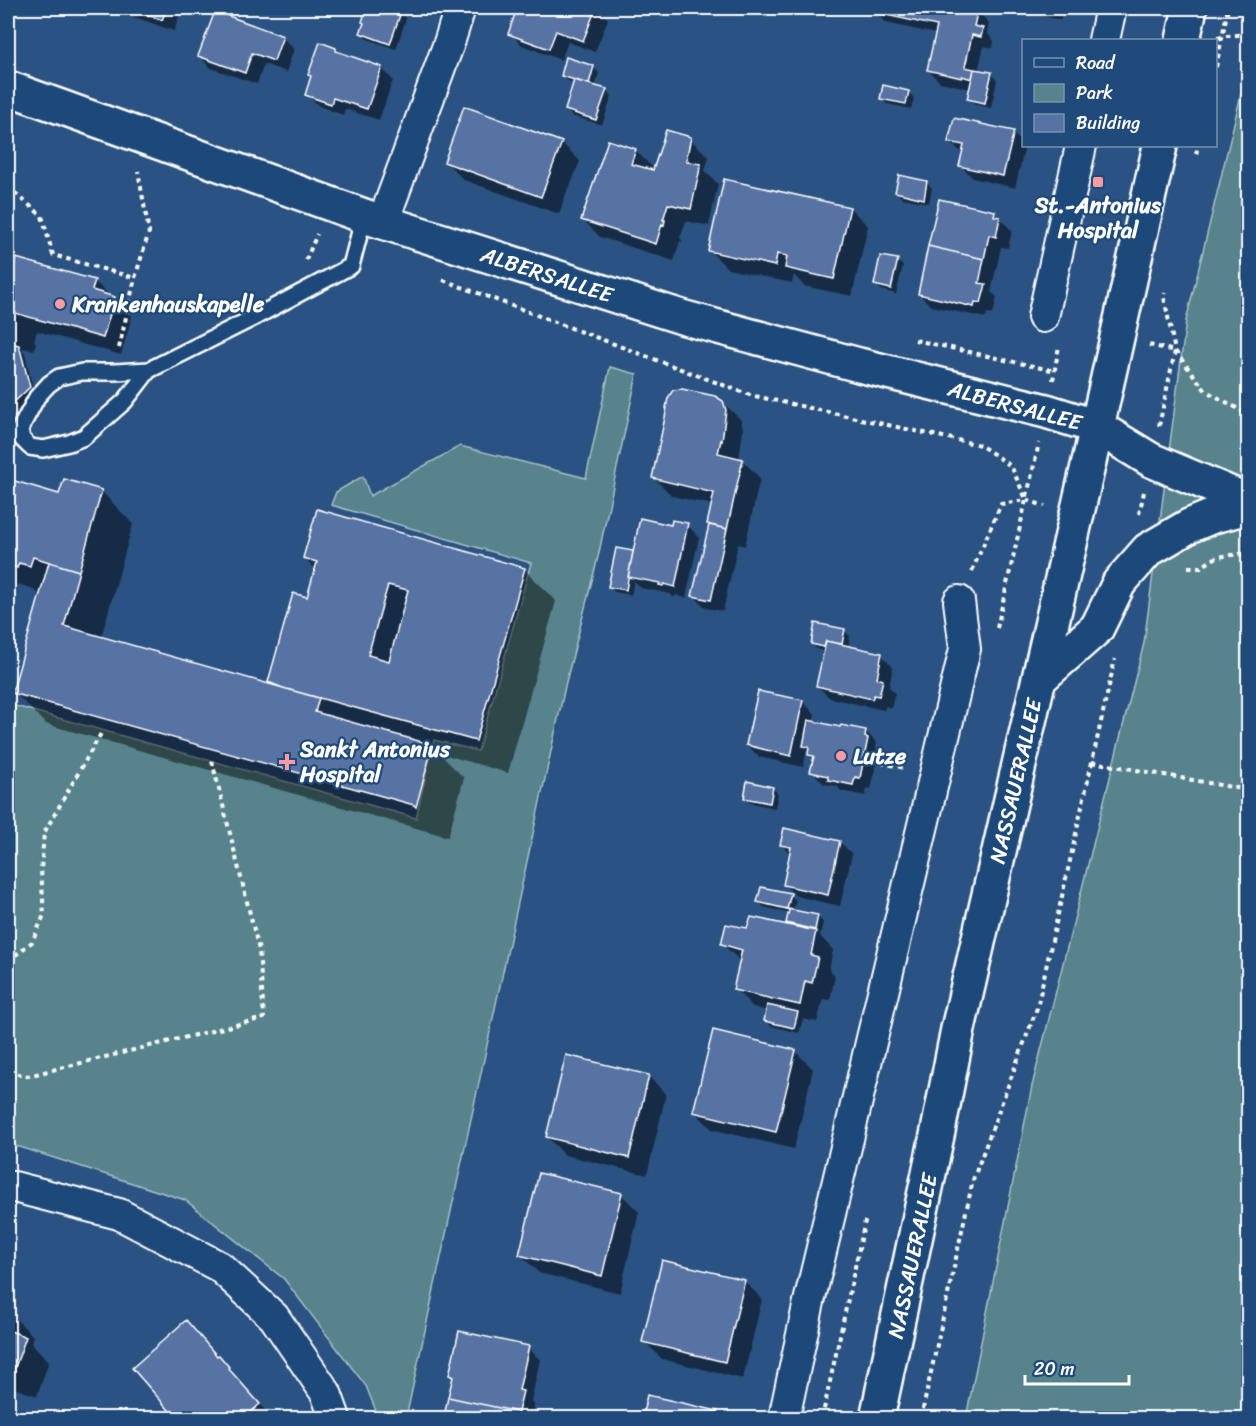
<svg xmlns="http://www.w3.org/2000/svg" width="1256" height="1426" viewBox="0 0 1256 1426" font-family="Sriracha,sans-serif">
	<style>
		.green { fill: #57838c; stroke: #abc1c6; stroke-width: 1.5 }
		.shadow { fill: #0007 }
		.building { fill: #5773a3; stroke: #fff; stroke-width: 1.5; fill-rule: evenodd }
		.lines { fill: none; stroke-linecap: round; stroke-linejoin: round }
		.lane-casing { stroke: #fff; stroke-width: 20 }
		.street-casing { stroke: #fff; stroke-width: 34 }
		.secondary-casing { stroke: #fff; stroke-width: 38 }
		.primary-casing { stroke: #fff; stroke-width: 38 }
		.path { stroke: #fff; stroke-width: 4; stroke-dasharray: 4.5 4.5; stroke-linecap: butt }
		.lane { stroke: #1f4a7a; stroke-width: 15 }
		.street { stroke: #1f4a7a; stroke-width: 30 }
		.secondary { stroke: #1f4a7a; stroke-width: 33 }
		.primary { stroke: #1f4a7a; stroke-width: 33 }
		.poi-dot { fill: #ff9aa2; stroke: #1f4a7a; stroke-width: 2 }
		.labels { text-anchor: middle; stroke-width: 4.5; stroke-linejoin: round; paint-order: stroke }
		.poi-label { font-size: 22px; font-weight: bold; fill: #fff; stroke: #1f4a7a; text-anchor: start }
		.street-label { font-size: 22px; fill: #fff; stroke: #1f4a7a }
	</style>
	<rect width="100%" height="100%" fill="#2a5282"/>
	<filter id="ink" filterUnits="userSpaceOnUse"><feTurbulence type="fractalNoise" baseFrequency=".0167" numOctaves="2"/><feDisplacementMap in="SourceGraphic" scale="12" xChannelSelector="R" yChannelSelector="G"/><feConvolveMatrix kernelMatrix="1 2 1 2 8 2 1 2 1" color-interpolation-filters="sRGB"/></filter>
	<g filter="url(#ink)">
		<path class="green" d="M1245,78H1248V1418H966L1032,1086L1144,643L1186,321Z
			M610,367L637,374L598,557L566,682L406,1418H384L378,1416L366,1386L284,1279L185,1200L20,1147L8,1146V704L416,818L434,740L478,751L531,563L331,505L336,492L363,476L370,496L460,446L586,478Z"/>
		<path class="shadow" d="M114,8H182L174,31L117,11Z
			M370,8H385L401,13L406,19L396,49L367,39L361,33Z
			M519,8H596L608,19L595,52L568,42L561,60L522,45L510,33Z
			M875,8H963L977,11L989,23L987,33L994,41L993,48L984,46L978,71L991,74L997,80L991,108L975,104L969,99L971,89L940,82L928,70L936,34L886,23L874,11Z
			M1008,8H1070L1069,11L1061,15V20Z
			M282,37L294,49L286,72L264,64L257,84L211,68L199,56Z
			M336,50L339,53L381,68L393,80L379,120L345,109L343,115L319,106L307,94Z
			M567,59L594,68L599,73L595,87L606,90L612,96L602,125L572,116L566,110L575,83L568,81L562,75Z
			M908,92L914,98L911,109L887,104L881,98Z
			M1013,133L1025,146L1015,188L973,178L961,166L963,154L950,142Z
			M690,139L709,157L705,171L718,184L709,226L686,221L680,238L682,240V242L680,241L674,261L600,237L582,219L635,150L655,170Z
			M562,143L580,161L569,189L568,188L559,214L464,180L446,162Z
			M927,183L932,188L929,203L902,198L896,192Z
			M850,208L868,226L852,296L804,286L794,275L792,283L728,269L710,251Z
			M994,212L1012,231L1008,248L1001,247L991,292L997,297L993,314L987,313L986,318L931,306L919,294Z
			M897,261L903,266L896,294L881,290L876,284Z
			M8,265L94,281L132,316L121,355L37,331L34,341L36,343L34,350L23,348L22,350L25,353L34,393L8,419Z
			M722,402L741,420L743,429L739,460H742L760,478L745,546L738,544L723,611L706,608L694,596L710,525L709,524L713,505L672,496L654,478Z
			M8,481L60,496L101,491L133,524L101,638L275,687L269,682L308,599L316,570L304,558L524,569L556,601L508,773L439,753L464,778L448,837L46,724L14,692L41,596L31,588L17,584L16,589L8,587Z
			M687,525L699,537L686,598L675,595V597H673L671,594L641,588L634,581L631,595L615,592L609,586L632,553L634,555Z
			M844,631L850,636L848,647L881,655L893,667L889,687L895,693L891,708L886,706L884,710L830,698L817,686L825,651L818,650L812,644Z
			M759,692L803,702L815,714L813,723L865,731L877,743L876,749L879,752L871,789L867,788L865,796L841,791L837,786L824,784L812,771L814,759L810,755V752L807,749L803,767L759,757L747,745Z
			M773,788L778,794L775,808L751,803L745,797Z
			M840,842L852,854L840,906L796,896L784,884L791,854L781,844Z
			M790,895L796,900L793,911L817,917L823,922L820,936L833,950L829,970L835,976L830,1000L823,999L817,1022L803,1019L799,1033L771,1026L765,1021L767,1011L753,1007L735,989L741,962L723,944L748,930L792,927L788,923L790,914L764,907L758,902Z
			M795,1051L813,1069L794,1149L712,1129L694,1111Z
			M648,1076L666,1094L647,1175L565,1155L547,1137Z
			M621,1194L639,1212L620,1293L539,1273L521,1255Z
			M744,1281L762,1299L743,1379L662,1359L644,1341Z
			M8,1312L10,1313L33,1336L31,1343L49,1361L37,1396L14,1388L8,1408Z
			M186,1322L204,1340L272,1418H178L134,1368Z
			M528,1348L540,1360L531,1401L534,1404L531,1418H445L454,1379L450,1375Z
			M648,1397L717,1412L723,1418H643Z"/>
		<path class="building" d="M127,8H167L162,20Z
			M369,8H390L401,12L390,44L360,33L364,23L362,22L365,12L367,13Z
			M517,8H596L583,41L556,31L549,49L508,34Z
			M873,8H970L978,9L974,26L983,28L981,37L972,35L965,67L974,69L972,79L962,76V78L927,70L937,26L872,12Z
			M215,11L283,36L274,61L252,53L245,73L198,56Z
			M320,42L336,48V51L382,67L367,109L333,98L331,104L305,95L311,76L308,75Z
			M566,57L594,66L589,84L561,76Z
			M974,69L992,72L985,103L967,99Z
			M574,80L607,89L596,120L565,110Z
			M883,85L909,91L906,104L880,99Z
			M464,106L562,142L541,197L444,162Z
			M954,118L1014,131L1003,176L959,166L964,145L948,142Z
			M666,130L691,137L686,161L701,164L691,209L668,204L663,220H665L664,225L662,224L656,244L581,220L608,140L636,149L631,164L653,170Z
			M899,175L927,181L924,199L895,192Z
			M724,179L850,207L834,279L785,268L787,256L777,254L775,266L708,251Z
			M939,199L995,211L994,216L1000,217L996,237L989,235L984,259L928,246Z
			M928,246L984,259L979,283L986,284L981,303L975,302L974,307L918,294Z
			M880,256L898,259L891,289L874,285Z
			M16,258L95,280L92,290L115,297L103,338L8,311V264L14,266Z
			M8,342L19,345L30,387L8,408Z
			M682,389L715,396L723,401L726,410L722,441L721,440L718,453L743,459L727,529L707,524L714,493L652,478L667,408H666L668,398L673,390Z
			M8,479L59,494L64,479L102,490L79,571L33,557L30,566L19,563L17,568L8,565Z
			M317,509L525,568L476,741L283,688L268,682L293,593L307,597L317,562L303,558ZM388,585L408,590L389,661L368,655Z
			M640,518L671,525L672,520L688,523L675,587L664,584L663,586L659,585L660,583L628,577Z
			M709,525L727,529L711,600L692,596Z
			M616,548L633,551L626,590L608,587Z
			M49,562L79,571L64,626L315,697L319,698L315,712L433,745L416,807L414,805L12,693Z
			M815,623L845,629L842,644L826,641L824,647L811,644Z
			M826,641L882,653L877,678L883,680L879,696L874,695L872,699L816,686Z
			M758,691L803,700L791,756L746,745Z
			M808,720L840,727L841,725L866,730L865,737L868,738L860,778L855,777L853,785L828,780V776L810,772L814,756L808,755L809,747L803,746Z
			M747,781L773,787L770,803L744,798Z
			M784,828L840,841L828,895L783,885L791,847L780,845Z
			M761,887L791,893L787,909L757,902Z
			M788,909L818,915L815,930L786,923L789,910Z
			M751,917L816,931L811,955L818,957L812,983L805,981L800,1005L733,990L742,950L721,944L726,924L747,928Z
			M767,1005L798,1012L794,1028L764,1021Z
			M713,1030L796,1050L776,1132L693,1112Z
			M566,1055L649,1075L629,1158L546,1137Z
			M539,1173L622,1193L602,1276L519,1255Z
			M662,1260L745,1280L725,1362L642,1342Z
			M186,1320L217,1356L219,1355L229,1367L228,1368L260,1404L244,1418H176L132,1368Z
			M8,1330L26,1337L13,1373L8,1371Z
			M459,1331L529,1346L519,1390L523,1391L518,1412L448,1397L453,1377L449,1375Z
			M647,1395L718,1411L716,1418H642Z
			M448,1397L518,1412L517,1418H439L440,1417H444Z"/>
		<g class="lines">
			<g class="lane-casing">
				<path id="lane" d="M149,370L125,401L84,437L69,443L43,449L30,447L22,439L20,429L37,397L49,384L59,377L82,372H114L149,370L257,316L351,266L364,216"/>
			</g>
			<g class="street-casing">
				<path id="street" d="M1104,40L1111,8
					M383,222L449,43L460,8
					M1043,317L1081,146
					M8,1187H14L119,1214L220,1267L274,1317L326,1393L335,1418
					M784,1418L809,1302L965,649L959,601"/>
			</g>
			<g class="secondary-casing">
				<path id="secondary" d="M1183,40L1190,8
					M8,88L364,216L685,318L859,365L1046,411L1097,427L1160,146"/>
			</g>
			<g class="primary-casing">
				<path id="primary" d="M1039,679L1097,628L1119,583L1148,550L1189,526L1213,516L1248,507
					M877,1418L938,1131L958,1029L1097,427L1151,460L1248,501"/>
			</g>
			<path class="path" d="M1217,37L1248,34
				M1216,67L1228,8
				M1196,154L1198,146
				M8,187L42,216L53,255L135,278
				M306,260L317,234
				M443,280L750,395L980,445L1011,466L1026,499
				M915,340L1055,371
				M1149,345L1175,351L1206,391L1248,414
				M119,348L135,278L149,232L138,171
				M1053,380L1059,346
				M1159,426L1175,351L1164,297L1165,293
				M1139,514L1144,492
				M1188,567H1201L1217,557L1239,554L1248,557
				M972,571L1001,504L1026,500L1045,506
				M997,628L1039,443
				M863,759L905,768
				M1092,762L1248,790
				M8,961L32,942L44,915L41,870L44,833L103,730
				M8,1072L28,1076L264,1018L259,950L212,761
				M822,1418L865,1221
				M921,1418L973,1180L1037,1008L1115,659"/>
			<use href="#lane" class="lane"/>
			<use href="#street" class="street"/>
			<use href="#secondary" class="secondary"/>
			<use href="#primary" class="primary"/>
		</g>
	</g>
	<g class="poi-dot">
		<rect x="1092" y="176" width="12" height="12" rx="3"/>
		<circle cx="60" cy="304" r="6"/>
		<circle cx="841" cy="756" r="6"/>
		<path d="M284 753h6v6h6v6h-6v6h-6v-6h-6v-6h6z"/>
	</g>
	<g class="labels">
		<g class="poi-label">
			<text x="1098" y="213" text-anchor="middle">St.-Antonius<tspan x="1098" dy="25">Hospital</tspan></text>
			<text x="72" y="312">Krankenhauskapelle</text>
			<text x="300" y="757">Sankt Antonius<tspan x="300" dy="25">Hospital</tspan></text>
			<text x="853" y="764">Lutze</text>
		</g>
		<g class="street-label">
			<text transform="translate(547 274) rotate(18)" y="8">ALBERSALLEE</text>
			<text transform="translate(1015 405) rotate(15)" y="8">ALBERSALLEE</text>
			<text transform="translate(1015 781) rotate(-77)" y="8">NASSAUERALLEE</text>
			<text transform="translate(912 1256) rotate(-78)" y="8">NASSAUERALLEE</text>
		</g>
	</g>
	<rect width="1256" height="1426" fill="none" stroke="#1f4a7a" stroke-width="30"/>
	<rect x="15" y="15" width="1226" height="1396" fill="none" stroke="#fff" stroke-width="2" filter="url(#ink)"/>
	<rect x="1022" y="39" width="195" height="108" fill="#1f4a7a" stroke="#7992af" stroke-width="1.5"/>
	<rect x="1034" y="58" width="30" height="9" fill="#1f4a7a" stroke="#7992af" stroke-width="1.5"/>
	<text x="1076" y="69" font-size="18" fill="#ffffff">Road</text>
	<rect x="1034" y="84" width="30" height="18" fill="#57838c" stroke="#7992af" stroke-width="1.5"/>
	<text x="1076" y="99" font-size="18" fill="#ffffff">Park</text>
	<rect x="1034" y="114" width="30" height="18" fill="#5773a3" stroke="#7992af" stroke-width="1.5"/>
	<text x="1076" y="129" font-size="18" fill="#ffffff">Building</text>
	<path d="M1025 1375v9h104v-9" fill="none" stroke="#ffffff" stroke-width="3"/>
	<text x="1034" y="1375" font-size="18" fill="#ffffff" stroke="#1f4a7a" stroke-width="4.5" paint-order="stroke">20 m</text>
</svg>
